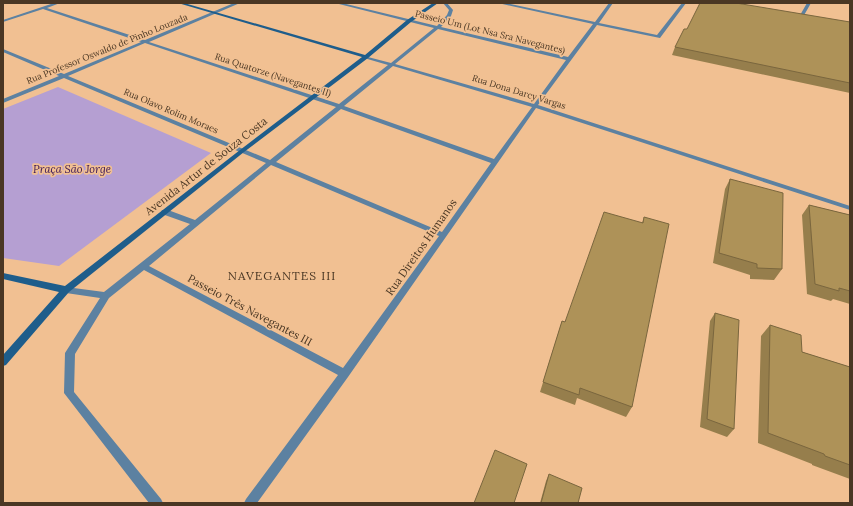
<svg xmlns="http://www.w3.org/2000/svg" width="853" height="506" viewBox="0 0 853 506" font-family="Lora,serif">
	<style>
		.green { fill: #b59fd2 }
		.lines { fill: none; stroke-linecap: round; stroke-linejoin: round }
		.street { fill: #5c81a1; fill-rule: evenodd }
		.secondary { fill: #1e5d8b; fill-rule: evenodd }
		.wall { fill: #967e4c }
		.building { fill: #ae9258; stroke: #7a663e }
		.labels { text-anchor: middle; stroke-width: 3.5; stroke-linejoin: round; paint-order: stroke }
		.far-street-label { font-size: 9px; fill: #4a3724; stroke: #f1c092 }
		.street-label { font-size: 11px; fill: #4a3724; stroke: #f1c092 }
		.park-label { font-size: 11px; font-style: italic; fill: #381456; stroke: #f1c092 }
		.neighbourhood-label { font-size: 12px; letter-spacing: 1px; fill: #4a3724; stroke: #f1c092 }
	</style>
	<rect width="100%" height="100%" fill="#f1c092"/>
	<path class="green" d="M58,87L211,153L59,266L3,258V109Z"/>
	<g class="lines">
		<path class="street" d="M54,3H60L47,8L145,40L234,3H240L149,42L339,104L388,65L364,58V56L391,63L434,28L335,3H342L437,26L447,15L449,10L443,3H447L453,10L451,16L441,27L568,57L593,24L498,3H506L595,22L609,3H613L599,23L657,35L682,3H686L660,38L597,25L538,105L850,206V210L536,108L348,377L257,503H244L246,499L338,375L144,270L109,298L75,354L74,392L161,499L163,503H149L64,393L65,353L100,298L66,293L63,292L62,290L63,288L66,287L104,292L190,224L162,214L161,212L162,210H168L195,220L266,163L64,78L3,103V99L59,76L3,52V49L64,74L141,42L43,9L3,22V20ZM438,29L566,60L534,104L395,64ZM145,43L336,107L270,160L68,76ZM393,66L532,107L494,159L344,106ZM341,109L491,163L442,232L276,162ZM271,165L439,236L343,368L149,266Z
			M807,3H811L803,17H799Z"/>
		<path class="secondary" d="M178,3H184L365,55L407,20L433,3H438L411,22L368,58L244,152L69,292L6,365L3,366V355L59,292L3,279V273L65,286L240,150L362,57Z"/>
	</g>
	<path class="wall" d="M850,22V93L672,55L675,47L687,29Z
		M730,179L782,269L774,280L750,279V275L713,263L725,189Z
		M809,205L850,215V304L833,299L831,301L807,294L802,215Z
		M644,217L632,407L626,417L577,398L575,405L540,392L562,321L565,322L642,223Z
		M715,313L734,429L727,437L700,427L710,321Z
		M770,325L802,352L850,367V479L812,465V464L758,443L761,336Z
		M549,474L578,503H540L546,481Z"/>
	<path class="building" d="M700,3H736L850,22V83L675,47L684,29H687Z
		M730,179L783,193L782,269L757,268V264L719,253Z
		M809,205L850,215V291L839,288V291L815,284Z
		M604,212L643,223L644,217L669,224L632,407L580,388L579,395L543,382L562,321L565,322Z
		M715,313L739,320L734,429L707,419Z
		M770,325L801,335L802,352L850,367V465L825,456L824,454L768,433Z
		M495,450L527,464L514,503H474Z
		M549,474L582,488L578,503H541Z"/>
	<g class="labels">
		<g class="far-street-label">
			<text transform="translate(490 32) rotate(14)" y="3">Passeio Um (Lot Nsa Sra Navegantes)</text>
			<text transform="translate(107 49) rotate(-22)" y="3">Rua Professor Oswaldo de Pinho Louzada</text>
			<text transform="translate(273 75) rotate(18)" y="3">Rua Quatorze (Navegantes II)</text>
			<text transform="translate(519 92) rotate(17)" y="3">Rua Dona Darcy Vargas</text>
			<text transform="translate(171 111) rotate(23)" y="3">Rua Olavo Rolim Moraes</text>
		</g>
		<g class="street-label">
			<text transform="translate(206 166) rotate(-38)" y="4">Avenida Artur de Souza Costa</text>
			<text transform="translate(421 247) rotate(-55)" y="4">Rua Direitos Humanos</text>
			<text transform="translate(250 310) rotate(28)" y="4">Passeio Três Navegantes III</text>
		</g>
		<g class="park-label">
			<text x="72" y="173">Praça São Jorge</text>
		</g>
		<g class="neighbourhood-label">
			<text x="282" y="280">NAVEGANTES III</text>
		</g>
	</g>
	<rect width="853" height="506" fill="none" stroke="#4a3724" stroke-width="8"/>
</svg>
